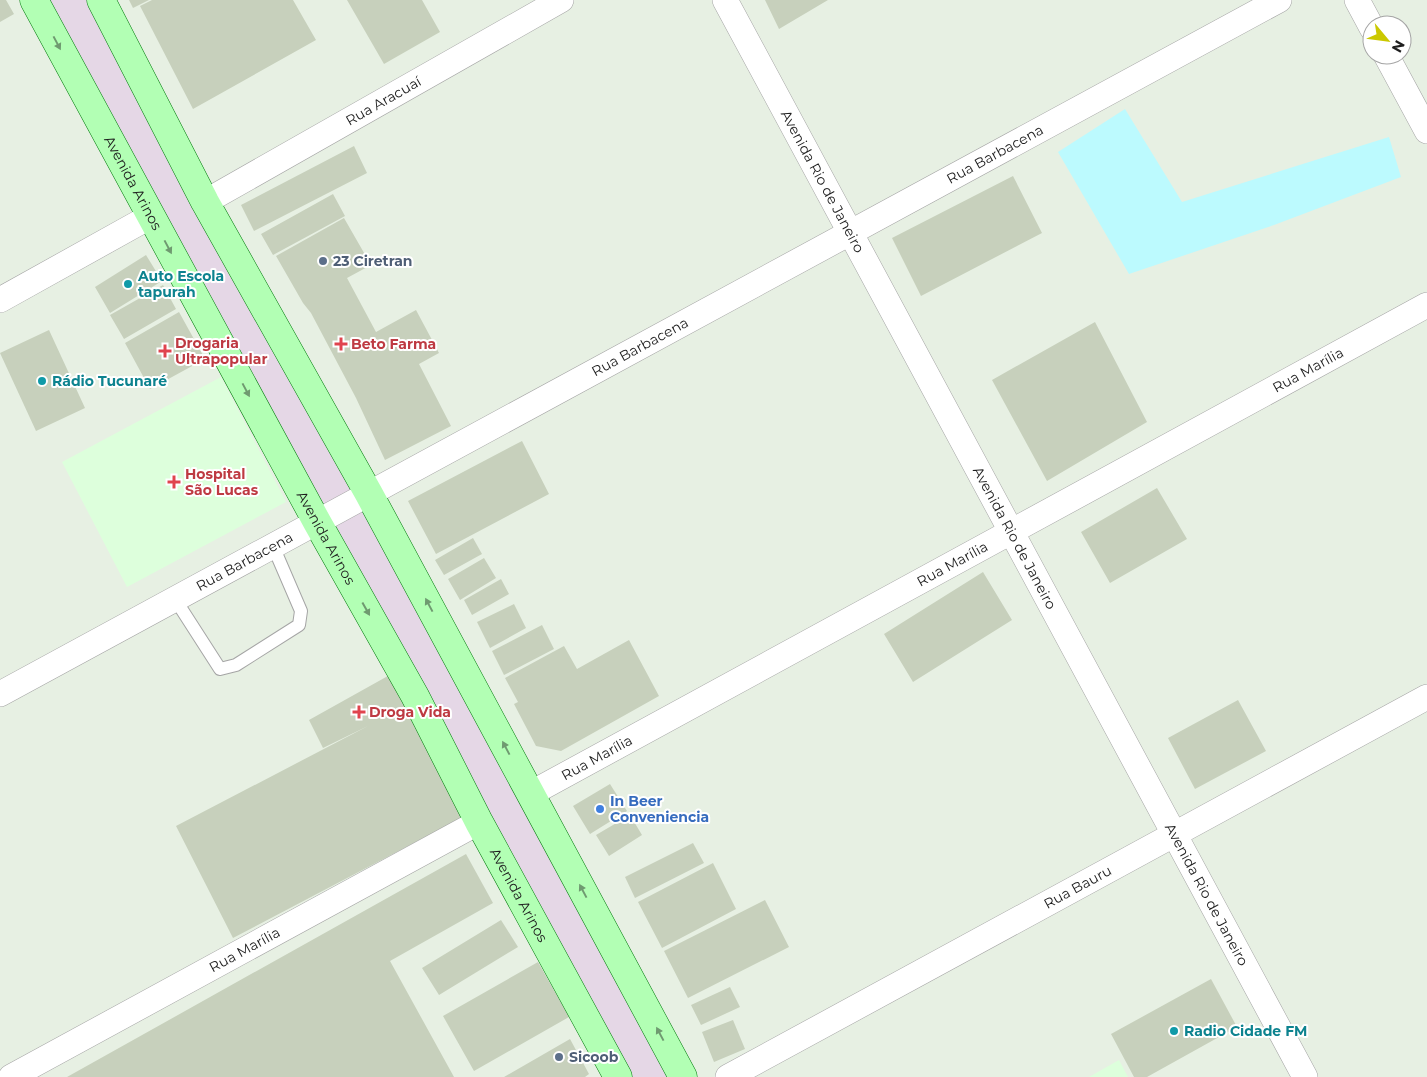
<svg xmlns="http://www.w3.org/2000/svg" width="1427" height="1077" viewBox="0 0 1427 1077" font-family="Montserrat,sans-serif">
	<style>
		.education { fill: #ddffdc }
		.park { fill: #bcfafe }
		.plaza { fill: #e5d7e6 }
		.building { fill: #c7d0bc }
		.lines { fill: none; stroke-linecap: round; stroke-linejoin: round }
		.service-casing { stroke: #a5a5a5; stroke-width: 14 }
		.minor-casing { stroke: #a5a5a5; stroke-width: 26 }
		.secondary-casing { stroke: #00790b; stroke-width: 29 }
		.service { stroke: #fff; stroke-width: 12 }
		.minor { stroke: #fff; stroke-width: 25 }
		.secondary { stroke: #b2ffb4; stroke-width: 28 }
		.oneway { fill: #6f9a70 }
		.service-dot { fill: #5c6f8a; stroke: #fff; stroke-width: 2 }
		.culture-dot { fill: #0f9aa8; stroke: #fff; stroke-width: 2 }
		.health-dot { fill: #e0444e; stroke: #fff; stroke-width: 2 }
		.shop-dot { fill: #3f7fe0; stroke: #fff; stroke-width: 2 }
		.labels { text-anchor: middle; stroke-width: 4; stroke-linejoin: round; paint-order: stroke }
		.street-label { font-size: 14px; fill: #1e1e1e; stroke: #fff }
		.service-label { font-size: 14px; font-weight: bold; fill: #4e5e75; stroke: #fff; text-anchor: start }
		.culture-label { font-size: 14px; font-weight: bold; fill: #0d838f; stroke: #fff; text-anchor: start }
		.health-label { font-size: 14px; font-weight: bold; fill: #be3a42; stroke: #fff; text-anchor: start }
		.shop-label { font-size: 14px; font-weight: bold; fill: #366cbe; stroke: #fff; text-anchor: start }
	</style>
	<rect width="100%" height="100%" fill="#e7f0e3"/>
	<path class="education" d="M221,377L286,502L127,587L62,462Z
		M1119,1060L1128,1077H1089Z"/>
	<path class="park" d="M1125,109L1182,202L1389,137L1401,177L1274,225L1129,274L1058,152Z"/>
	<path class="plaza" d="M48,0H95L675,1077H629Z"/>
	<path class="building" d="M0,0H6L14,14L0,22Z
		M129,0H149L133,8Z
		M152,0H293L316,40L193,109L140,6Z
		M347,0H422L440,32L384,64Z
		M765,0H828L779,29Z
		M354,146L367,173L254,231L241,205Z
		M1013,176L1042,233L921,296L892,238Z
		M333,194L345,216L273,255L261,234Z
		M344,218L371,265L347,278L376,332L416,310L439,353L419,364L451,426L385,460L356,398L311,313L303,303L276,256Z
		M146,255L162,281L110,313L95,287Z
		M163,285L176,309L124,339L110,315Z
		M179,312L205,359L150,389L125,343Z
		M1095,322L1147,422L1047,481L992,380Z
		M49,330L85,408L36,431L0,353Z
		M522,441L549,494L436,554L408,501Z
		M1157,488L1187,539L1110,583L1081,532Z
		M473,538L482,554L444,575L435,560Z
		M484,558L496,578L460,600L448,579Z
		M983,572L1012,620L913,682L884,634Z
		M501,579L509,594L472,615L464,600Z
		M514,604L526,628L490,648L477,622Z
		M542,625L554,649L504,675L492,651Z
		M629,640L659,696L561,751L536,746L514,704L518,702L505,678L564,646L577,669Z
		M395,672L467,815L233,938L176,826L368,726L323,748L309,720Z
		M1238,700L1266,751L1195,789L1168,738Z
		M610,784L627,811L590,834L573,806Z
		M630,815L642,835L609,856L596,835Z
		M693,843L704,863L635,898L625,877Z
		M466,854L493,903L390,961L454,1077H67Z
		M713,863L736,909L662,948L638,902Z
		M765,900L789,947L688,998L664,951Z
		M501,920L518,947L439,995L422,968Z
		M538,962L569,1017L474,1071L443,1016Z
		M1211,979L1237,1027L1147,1077H1134L1111,1034Z
		M730,987L740,1007L701,1025L691,1005Z
		M733,1020L745,1049L714,1062L702,1032Z
		M570,1039L589,1074L585,1077H504Z"/>
	<g class="lines">
		<g class="service-casing">
			<path id="service" d="M175,599L220,669L236,665L299,625L301,611L273,546"/>
		</g>
		<g class="minor-casing">
			<g id="minor">
				<path id="s1" d="M725,0L1305,1077"/>
				<path d="M1357,0L1372,28"/>
				<path d="M1386,55L1427,131"/>
				<path id="s2" d="M205,202L561,0"/>
				<path d="M0,300L151,216"/>
				<path id="s3" d="M0,694L1279,0"/>
				<path id="s4" d="M530,794L1427,305"/>
				<path id="s5" d="M11,1077L479,822"/>
				<path id="s6" d="M728,1077L1427,697"/>
			</g>
		</g>
		<g class="secondary-casing">
			<g id="secondary">
				<path id="s7" d="M34,0L317,522L415,696L479,822L618,1077"/>
				<path d="M101,0L205,202L369,494L683,1077"/>
			</g>
		</g>
		<use href="#service" class="service"/>
		<use href="#minor" class="minor"/>
		<use href="#secondary" class="secondary"/>
	</g>
	<defs><path id="oneway-solid" d="M-6-.8H1V-3.2L6.5 0L1 3.2V.8H-6Z" transform="scale(1.25)"/></defs>
	<g class="oneway">
		<use href="#oneway-solid" transform="translate(57 43) rotate(62)"/>
		<use href="#oneway-solid" transform="translate(168 247) rotate(62)"/>
		<use href="#oneway-solid" transform="translate(246 390) rotate(62)"/>
		<use href="#oneway-solid" transform="translate(429 605) rotate(-118)"/>
		<use href="#oneway-solid" transform="translate(366 609) rotate(61)"/>
		<use href="#oneway-solid" transform="translate(506 748) rotate(-118)"/>
		<use href="#oneway-solid" transform="translate(583 891) rotate(-118)"/>
		<use href="#oneway-solid" transform="translate(660 1034) rotate(-118)"/>
	</g>
	<g class="service-dot">
		<circle cx="323" cy="261" r="5"/>
		<circle cx="559" cy="1057" r="5"/>
	</g>
	<g class="culture-dot">
		<circle cx="128" cy="284" r="5"/>
		<circle cx="42" cy="381" r="5"/>
		<circle cx="1174" cy="1031" r="5"/>
	</g>
	<g class="health-dot">
		<path d="M338.5 336.5h5v5h5v5h-5v5h-5v-5h-5v-5h5z"/>
		<path d="M162.5 343.5h5v5h5v5h-5v5h-5v-5h-5v-5h5z"/>
		<path d="M171.5 474.5h5v5h5v5h-5v5h-5v-5h-5v-5h5z"/>
		<path d="M356.5 704.5h5v5h5v5h-5v5h-5v-5h-5v-5h5z"/>
	</g>
	<circle class="shop-dot" cx="600" cy="809" r="5"/>
	<g class="labels">
		<g class="street-label">
			<text dy="5" stroke="none"><textPath href="#s2" startOffset="205">Rua Aracuaí</textPath></text>
			<text dy="5" stroke="none"><textPath href="#s3" startOffset="1132">Rua Barbacena</textPath></text>
			<text dy="5" stroke="none"><textPath href="#s7" startOffset="208">Avenida Arinos</textPath></text>
			<text dy="5" stroke="none"><textPath href="#s1" startOffset="206">Avenida Rio de Janeiro</textPath></text>
			<text dy="5" stroke="none"><textPath href="#s3" startOffset="728">Rua Barbacena</textPath></text>
			<text dy="5" stroke="none"><textPath href="#s4" startOffset="886">Rua Marília</textPath></text>
			<text dy="5" stroke="none"><textPath href="#s7" startOffset="612">Avenida Arinos</textPath></text>
			<text dy="5" stroke="none"><textPath href="#s1" startOffset="611">Avenida Rio de Janeiro</textPath></text>
			<text dy="5" stroke="none"><textPath href="#s3" startOffset="278">Rua Barbacena</textPath></text>
			<text dy="5" stroke="none"><textPath href="#s4" startOffset="481">Rua Marília</textPath></text>
			<text dy="5" stroke="none"><textPath href="#s4" startOffset="76">Rua Marília</textPath></text>
			<text dy="5" stroke="none"><textPath href="#s6" startOffset="398">Rua Bauru</textPath></text>
			<text dy="5" stroke="none"><textPath href="#s7" startOffset="1018">Avenida Arinos</textPath></text>
			<text dy="5" stroke="none"><textPath href="#s1" startOffset="1016">Avenida Rio de Janeiro</textPath></text>
			<text dy="5" stroke="none"><textPath href="#s5" startOffset="266">Rua Marília</textPath></text>
		</g>
		<g class="service-label">
			<text x="333" y="266">23 Ciretran</text>
			<text x="569" y="1062">Sicoob</text>
		</g>
		<g class="culture-label">
			<text x="138" y="281">Auto Escola<tspan x="138" dy="16">tapurah</tspan></text>
			<text x="52" y="386">Rádio Tucunaré</text>
			<text x="1184" y="1036">Radio Cidade FM</text>
		</g>
		<g class="health-label">
			<text x="175" y="348">Drogaria<tspan x="175" dy="16">Ultrapopular</tspan></text>
			<text x="351" y="349">Beto Farma</text>
			<text x="185" y="479">Hospital<tspan x="185" dy="16">São Lucas</tspan></text>
			<text x="369" y="717">Droga Vida</text>
		</g>
		<g class="shop-label">
			<text x="610" y="806">In Beer<tspan x="610" dy="16">Conveniencia</tspan></text>
		</g>
	</g>
	<g transform="translate(1387 40) rotate(119)"><circle r="24" fill="#ffffff" stroke="#a5a5a5"/>
	<path d="M0-4L9 19L0 12L-9 19Z" fill="#cbc800"/>
	<text y="-8" font-size="14" font-weight="bold" text-anchor="middle" fill="#1e1e1e">N</text>
	</g>
</svg>
